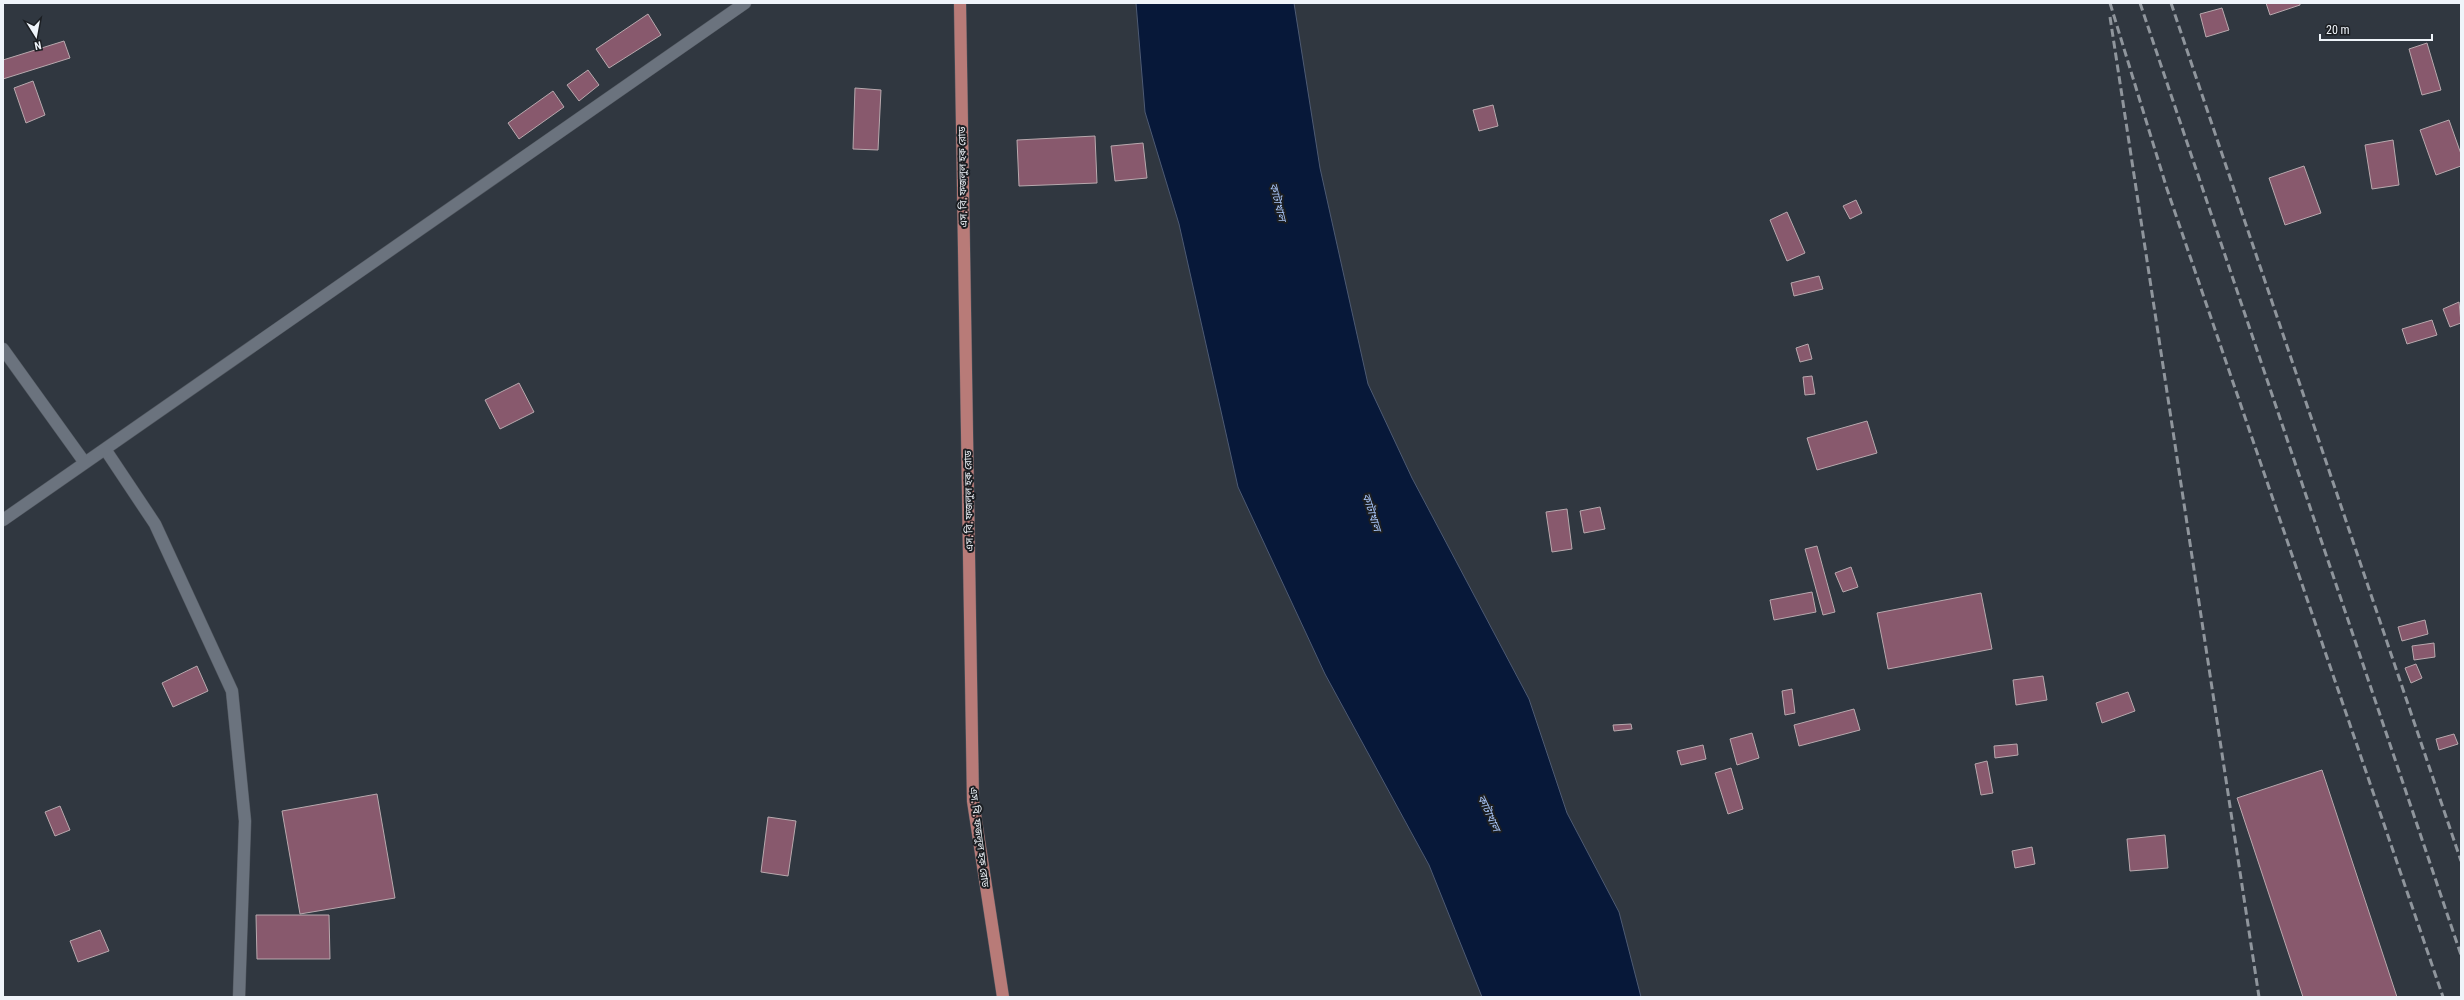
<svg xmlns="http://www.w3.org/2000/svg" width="2464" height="1000" viewBox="0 0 2464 1000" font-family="'Roboto Condensed','Noto Sans Bengali',sans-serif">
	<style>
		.water { fill: #071839; stroke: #4d5a73 }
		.building { fill: #88596d; stroke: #b8a9ae }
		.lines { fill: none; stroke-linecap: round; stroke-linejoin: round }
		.minor-casing { stroke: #50565e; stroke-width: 13 }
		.major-casing { stroke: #50565e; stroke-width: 13 }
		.minor { stroke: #6b737e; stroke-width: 12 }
		.major { stroke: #b87b78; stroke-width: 12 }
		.rail { stroke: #8f959c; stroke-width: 3; stroke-dasharray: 8 4; stroke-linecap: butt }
		.labels { text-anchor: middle; stroke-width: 4; stroke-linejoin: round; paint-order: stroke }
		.street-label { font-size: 10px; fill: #eff4fa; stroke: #1b1e22 }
		.water-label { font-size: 11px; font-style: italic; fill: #a7c3f5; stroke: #1b1e22 }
	</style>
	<rect width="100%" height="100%" fill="#303740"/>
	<path class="water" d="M1136,3H1294L1320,168L1368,384L1412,478L1529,699L1567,813L1619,912L1641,997H1482L1429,865L1325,674L1238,487L1179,224L1145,112Z"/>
	<path class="building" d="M2266,3H2300V5L2270,15Z
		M2222,8L2229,30L2206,37L2200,14Z
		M648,14L661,35L609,68L596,49Z
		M64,41L70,58L3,79V60Z
		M2427,43L2441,90L2422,95L2409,49Z
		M588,70L599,85L579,101L567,85Z
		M33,81L45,115L26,123L14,88Z
		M855,88L881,90L878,150L853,149Z
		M553,91L564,107L519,139L508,123Z
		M1493,105L1498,126L1479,131L1473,110Z
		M2449,120L2461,154V166L2436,175L2420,130Z
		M1095,136L1097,183L1019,186L1017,140Z
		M2393,140L2399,185L2372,189L2365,145Z
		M1143,143L1147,178L1115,181L1111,146Z
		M2304,166L2321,213L2285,225L2269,178Z
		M1856,200L1862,213L1850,219L1843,206Z
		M1787,212L1805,253L1787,261L1770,220Z
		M1819,276L1823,289L1794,296L1791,283Z
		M2459,302L2461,323L2450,327L2443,309Z
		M2432,320L2437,335L2407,344L2402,329Z
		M1808,344L1812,359L1800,362L1796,348Z
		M1812,376L1815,394L1805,395L1803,377Z
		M519,383L534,412L500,429L485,400Z
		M1867,421L1877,453L1817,470L1807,438Z
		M1600,507L1605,529L1584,533L1580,511Z
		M1567,509L1572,549L1552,552L1546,512Z
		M1817,546L1835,612L1823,615L1805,549Z
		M1851,567L1858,587L1843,592L1835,573Z
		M1812,592L1816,612L1774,620L1770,600Z
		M1981,593L1992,649L1888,669L1877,613Z
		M2425,620L2428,634L2402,641L2398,627Z
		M2434,643L2435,657L2414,660L2412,646Z
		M2416,664L2422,678L2411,683L2405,668Z
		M197,666L208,691L173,707L162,683Z
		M2043,676L2047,700L2016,705L2013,680Z
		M1792,689L1795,713L1785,715L1782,691Z
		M2128,692L2135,711L2102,723L2096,703Z
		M1854,709L1860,730L1799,746L1794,725Z
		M1631,724L1632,729L1614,731L1613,725Z
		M1752,733L1759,758L1737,765L1730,739Z
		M2454,734L2458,744L2439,750L2436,739Z
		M2017,744L2018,755L1995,758L1994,746Z
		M1703,745L1706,759L1681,765L1677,751Z
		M1987,761L1993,793L1981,795L1975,764Z
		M1731,768L1743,809L1728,814L1715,773Z
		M2322,770L2397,997H2303L2237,798Z
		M377,794L395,898L300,914L282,811Z
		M60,806L70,830L55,836L45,812Z
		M768,817L796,821L788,876L761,872Z
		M2165,835L2168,868L2130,871L2127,839Z
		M2032,847L2035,864L2015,868L2012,851Z
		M256,915H329L330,959H257Z
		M100,930L109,951L78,962L70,941Z"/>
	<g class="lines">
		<g class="minor-casing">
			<path id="minor" d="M3,349L85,463
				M105,449L155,524L232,691L245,821L239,997
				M3,520L745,3"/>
		</g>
		<g class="major-casing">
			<path id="major" d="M960,3L973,801L1003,997"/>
		</g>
		<use href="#minor" class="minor"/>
		<use href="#major" class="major"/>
		<path class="rail" d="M2110,3L2167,189L2443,997
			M2140,3L2461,955
			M2171,3L2461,861
			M2110,17L2259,997"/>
	</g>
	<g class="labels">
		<g class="street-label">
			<text transform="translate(962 177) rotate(-91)" y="4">এস. বি. ফজলুল হক রোড</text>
			<text transform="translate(968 501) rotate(-91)" y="4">এস. বি. ফজলুল হক রোড</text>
			<text transform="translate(980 837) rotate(83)" y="4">এস. বি. ফজলুল হক রোড</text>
		</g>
		<g class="water-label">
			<text transform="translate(1278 202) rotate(76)" y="4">কাটাখাল</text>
			<text transform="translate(1372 512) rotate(72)" y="4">কাটাখাল</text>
			<text transform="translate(1489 813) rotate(65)" y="4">কাটাখাল</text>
		</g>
	</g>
	<rect width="2464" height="1000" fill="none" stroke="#eff4fa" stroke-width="8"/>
	<g transform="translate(36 36) rotate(169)" stroke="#1b1e22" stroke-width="3" paint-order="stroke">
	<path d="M0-3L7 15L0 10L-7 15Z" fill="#eff4fa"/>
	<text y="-6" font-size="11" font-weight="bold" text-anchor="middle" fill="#eff4fa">N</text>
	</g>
	<path d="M2320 34v6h112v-6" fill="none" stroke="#eff4fa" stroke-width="2"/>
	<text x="2326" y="34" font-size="12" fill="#eff4fa" stroke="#1b1e22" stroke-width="3" paint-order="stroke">20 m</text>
</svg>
